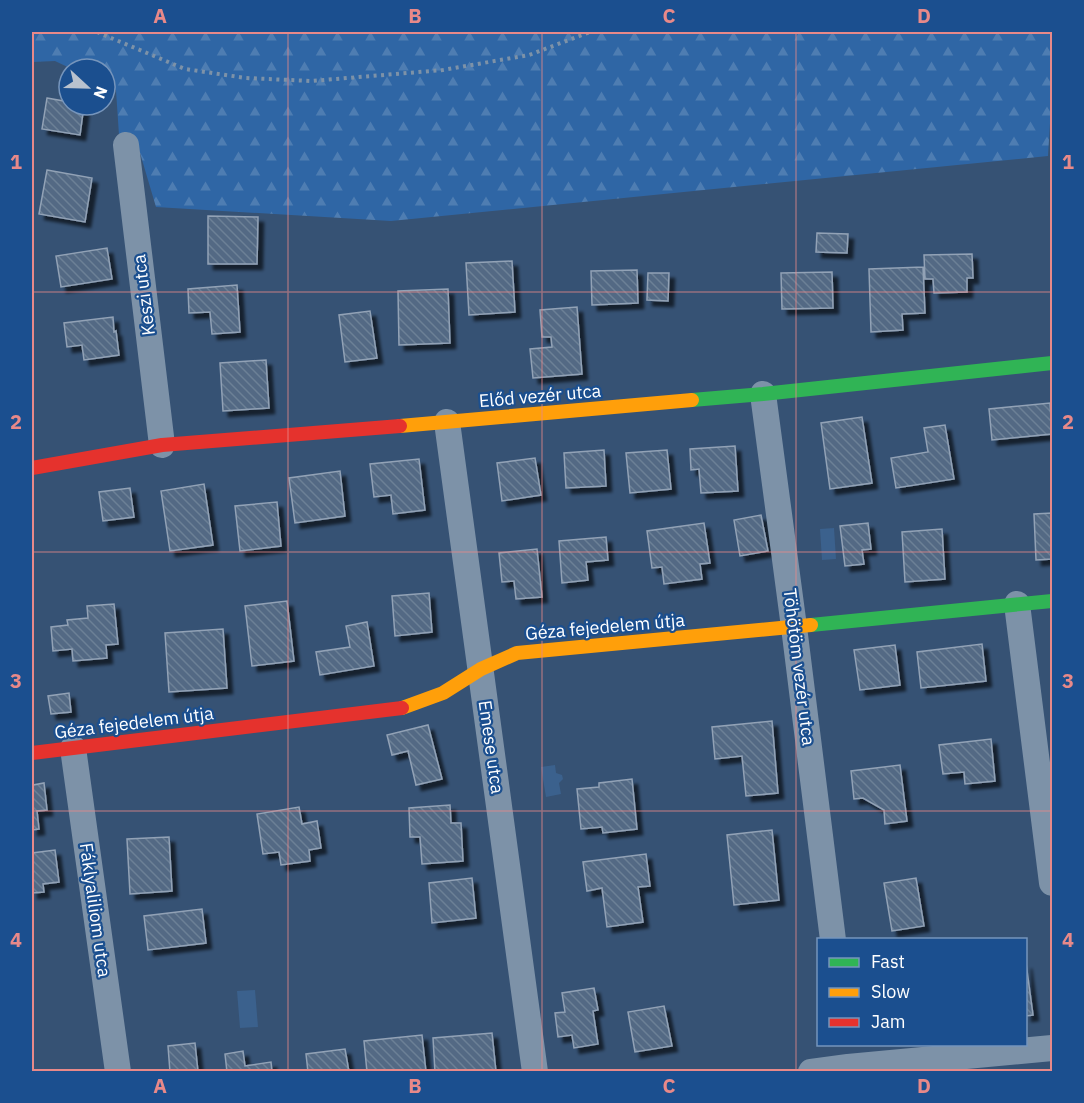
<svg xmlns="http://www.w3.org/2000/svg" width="1084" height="1103" viewBox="0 0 1084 1103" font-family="'IBM Plex Sans',sans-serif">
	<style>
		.forest { fill: url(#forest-firs) }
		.water { fill: #3b618d }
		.building { fill: url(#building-back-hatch); stroke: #92a2b6; stroke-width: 1.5; filter: url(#shadow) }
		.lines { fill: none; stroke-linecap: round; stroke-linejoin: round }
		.path { stroke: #7d92a8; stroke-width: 4; stroke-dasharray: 3 4.5; stroke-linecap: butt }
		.street { stroke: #7d92a8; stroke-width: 26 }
		.fast { stroke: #30b455; stroke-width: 14 }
		.slow { stroke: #ff9f0a; stroke-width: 14 }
		.jam { stroke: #e5322d; stroke-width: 14 }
		.grid { fill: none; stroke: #e88989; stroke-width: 1.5; stroke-opacity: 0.55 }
		.labels { text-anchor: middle; stroke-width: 4.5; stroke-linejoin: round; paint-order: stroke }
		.street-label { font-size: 18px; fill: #fff; stroke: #1b4f8f }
		.neatline { fill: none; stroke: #e88989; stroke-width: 2 }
		.grid-label { font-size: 20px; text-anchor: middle; font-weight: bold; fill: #e88989 }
	</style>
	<defs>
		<pattern id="forest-firs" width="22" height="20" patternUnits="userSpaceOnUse" patternTransform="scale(1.5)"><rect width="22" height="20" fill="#2f66a5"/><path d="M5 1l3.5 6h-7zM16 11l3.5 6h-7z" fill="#4e7db2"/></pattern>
		<pattern id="building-back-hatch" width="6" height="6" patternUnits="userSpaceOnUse" patternTransform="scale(1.5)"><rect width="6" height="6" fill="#526984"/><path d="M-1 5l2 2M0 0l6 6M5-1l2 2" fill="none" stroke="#6c8096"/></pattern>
		<filter id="shadow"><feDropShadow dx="5.5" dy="5.5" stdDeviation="1.5" flood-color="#0009"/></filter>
	</defs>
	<rect width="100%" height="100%" fill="#365274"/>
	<path class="forest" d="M32,32H1052V90L1048,156L391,221L156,207L135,136L119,135L116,90L105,85V69H72L55,61L32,62Z"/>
	<path class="water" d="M834,528L836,559L822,560L820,529Z
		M555,765L556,773L562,775L563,779L559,783L561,794L546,797L541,767Z
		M255,990L258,1027L240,1028L237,991Z"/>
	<path class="building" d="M47,98L69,102V105H84L80,135L42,129Z
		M47,170L92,178L85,222L39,214Z
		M208,216L258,217L257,264H208Z
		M817,233L848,234L847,253L816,252Z
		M107,248L112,279L61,287L56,256Z
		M972,254L973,278H967V292L934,293L933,279H925L924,255Z
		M512,261L515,312L469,315L466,263Z
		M923,267L925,313L902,314L903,330L871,332L869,269Z
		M637,270L638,303L592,305L591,271Z
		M832,272L833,308L782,309L781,273Z
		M648,273H669L668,301L647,300Z
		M237,285L240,332L212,334L210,312L189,313L188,289Z
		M448,289L450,343L399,345L398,291Z
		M577,307L582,374L533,378L530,349L552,347L551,337H542L540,310Z
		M370,311L377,358L345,362L339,315Z
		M113,317L114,332L116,331L119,355L84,360L82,345L67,347L64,323Z
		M266,360L269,408L223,411L220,363Z
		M1050,403L1052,434L992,440L989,409Z
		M862,417L872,483L830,489L821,423Z
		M945,425L954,479L896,488L891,458L928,452L924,428Z
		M735,446L738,491L701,493L699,469L691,470L690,449Z
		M604,450L606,486L566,488L564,453Z
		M667,450L671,489L630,493L626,453Z
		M535,458L541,495L502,501L497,463Z
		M419,459L425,510L393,514L391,495L374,497L370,464Z
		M340,471L345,516L295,523L289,478Z
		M204,484L213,545L170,551L161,491Z
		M130,488L134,517L103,521L99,492Z
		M277,502L281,546L240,551L235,506Z
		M1052,513V559L1036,560L1034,514Z
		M761,515L768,551L740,556L734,520Z
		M704,523L710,563L700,564L702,579L664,584L662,567L652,568L647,531Z
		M868,523L871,549L862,550L864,564L845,566L840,526Z
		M942,529L945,579L905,582L902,532Z
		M606,537L608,560L586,562L588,580L562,583L559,541Z
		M537,549L542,597L516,599L514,581L502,582L499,553Z
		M429,593L432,632L395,636L392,596Z
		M287,601L294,661L252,666L245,606Z
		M114,604L118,644L106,645L107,658L73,661L72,649L53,651L51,627L68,625L67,620L88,618L87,606Z
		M367,622L374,666L320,675L316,652L350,647L346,626Z
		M223,629L227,688L169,692L165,633Z
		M982,644L986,681L921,688L917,652Z
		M895,645L900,685L860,690L854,650Z
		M69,693L71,712L51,714L48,696Z
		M772,721L778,793L746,796L742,756L715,759L712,727Z
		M428,725L442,779L416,785L408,751L392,755L387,735Z
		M991,739L995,781L965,784L964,772L943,774L939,745Z
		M900,765L907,821L885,824L884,810L863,798L854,799L851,771Z
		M32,778L33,785L44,783L47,810L37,811L39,829L32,830Z
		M632,779L637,829L603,833L602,827L581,829L577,789L599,787V783Z
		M450,805L451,823H461L463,861L422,864L420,837H410L409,808Z
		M299,807L302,824L317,821L321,848L309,850L310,861L281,865L279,852L263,854L257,814Z
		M772,830L779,900L734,905L727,835Z
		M169,837L172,891L130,894L127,839Z
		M55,850L59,882L43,884L44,892L32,893V853Z
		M646,854L650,886L638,887L643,922L607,927L602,888L587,891L583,862Z
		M472,878L476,918L432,923L429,883Z
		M916,878L924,926L892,931L884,883Z
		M202,909L206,943L148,950L144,916Z
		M1026,963L1033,1015L1026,1016Z
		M594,988L598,1010L593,1011L598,1044L574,1048L572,1035L558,1037L555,1013L565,1012L562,993Z
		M664,1006L672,1046L635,1052L628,1012Z
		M492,1033L496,1072H435L433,1038Z
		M422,1035L426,1072H367L364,1041Z
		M195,1043L198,1072H170L168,1046Z
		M345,1049L349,1072H308L306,1054Z
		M243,1051L245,1066L271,1062L272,1072H227L225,1054Z"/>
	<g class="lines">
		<path class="path" d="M97,32L185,69L246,78L312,81L443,70L529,55L590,32"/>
		<path class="street" d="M126,145L162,445
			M763,394L794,627L833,940
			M447,422L535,1072
			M1017,604L1052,883
			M73,748L118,1072
			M811,1072L848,1067L1052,1048"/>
		<path class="fast" d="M692,400L763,394L1052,363
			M811,625L1052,601"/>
		<path class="slow" d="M400,426L692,400
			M402,708L443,693L481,669L517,653L811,625"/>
		<path class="jam" d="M32,468L162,445L400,426
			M32,753L402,708"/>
	</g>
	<path class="grid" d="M288,32V1072M542,32V1072M796,32V1072M32,292H1052M32,552H1052M32,811H1052"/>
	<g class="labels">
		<g class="street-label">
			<text transform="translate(144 295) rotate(-97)" y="6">Keszi utca</text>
			<text transform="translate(540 396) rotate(-5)" y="6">Előd vezér utca</text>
			<text transform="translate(605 627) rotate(-5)" y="6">Géza fejedelem útja</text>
			<text transform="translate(799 667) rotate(83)" y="6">Töhötöm vezér utca</text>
			<text transform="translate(134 723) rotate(-7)" y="6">Géza fejedelem útja</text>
			<text transform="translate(491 747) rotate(82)" y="6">Emese utca</text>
			<text transform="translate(95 910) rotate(82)" y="6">Fáklyaliliom utca</text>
		</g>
	</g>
	<rect width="1084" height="1103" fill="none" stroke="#1b4f8f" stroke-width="66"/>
	<rect x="817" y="938" width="210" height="108" fill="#1b4f8f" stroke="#7695bc" stroke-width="1.5"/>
	<rect x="829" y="958" width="30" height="9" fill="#30b455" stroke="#7695bc" stroke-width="1.5"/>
	<text x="871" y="968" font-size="18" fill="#ffffff">Fast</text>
	<rect x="829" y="988" width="30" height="9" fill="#ff9f0a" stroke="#7695bc" stroke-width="1.5"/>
	<text x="871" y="998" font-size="18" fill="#ffffff">Slow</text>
	<rect x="829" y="1018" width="30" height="9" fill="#e5322d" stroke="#7695bc" stroke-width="1.5"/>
	<text x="871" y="1028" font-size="18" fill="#ffffff">Jam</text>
	<g transform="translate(87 87) rotate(112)"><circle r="28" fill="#1b4f8f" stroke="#7695bc" stroke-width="1.5"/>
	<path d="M0-4.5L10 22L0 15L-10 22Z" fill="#b9c2ce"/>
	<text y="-9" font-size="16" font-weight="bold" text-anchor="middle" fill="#ffffff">N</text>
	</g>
	<rect x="33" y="33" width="1018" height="1037" class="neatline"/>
	<g class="grid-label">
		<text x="160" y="23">A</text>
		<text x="415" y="23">B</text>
		<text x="669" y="23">C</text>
		<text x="924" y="23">D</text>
		<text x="16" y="169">1</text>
		<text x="1068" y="169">1</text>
		<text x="16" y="429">2</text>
		<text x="1068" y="429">2</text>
		<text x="16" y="688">3</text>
		<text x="1068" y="688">3</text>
		<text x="16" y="947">4</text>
		<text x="1068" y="947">4</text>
		<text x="160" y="1093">A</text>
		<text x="415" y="1093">B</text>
		<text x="669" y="1093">C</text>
		<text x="924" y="1093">D</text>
	</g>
</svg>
